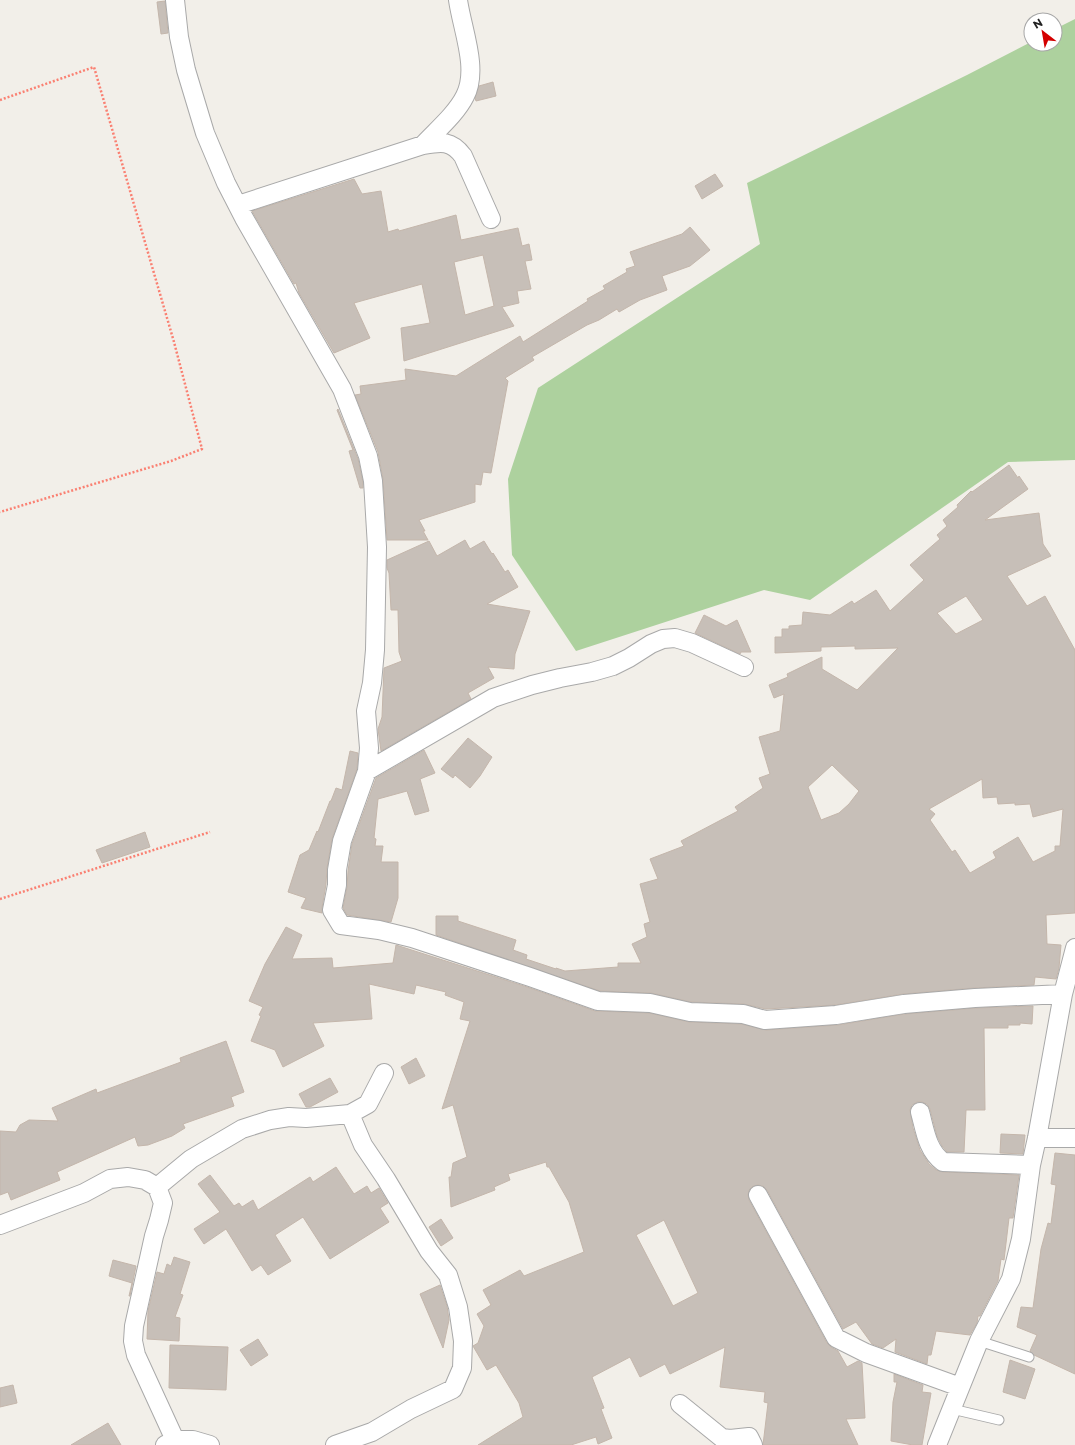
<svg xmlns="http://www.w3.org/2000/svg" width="1075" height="1445" viewBox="0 0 1075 1445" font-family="Montserrat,sans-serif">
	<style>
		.forest { fill: #add19e }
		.building { fill: #c7bfb8; stroke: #c4b6ab; fill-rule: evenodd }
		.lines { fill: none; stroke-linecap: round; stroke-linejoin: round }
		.service-casing { stroke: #a9a9a9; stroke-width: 11 }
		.minor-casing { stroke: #a9a9a9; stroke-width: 20 }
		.path { stroke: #fa8072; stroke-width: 2.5; stroke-dasharray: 2 2; stroke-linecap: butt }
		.service { stroke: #fff; stroke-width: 9 }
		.minor { stroke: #fff; stroke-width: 18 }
	</style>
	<rect width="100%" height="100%" fill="#f2efe9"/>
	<path class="forest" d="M1075,19V460L1008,462L810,600L764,590L576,651L512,555L508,479L538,388L760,244L747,183L967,75L1031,42V44H1055V29Z"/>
	<path class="building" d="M165,1L168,33L161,34L157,2Z
		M493,82L496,96L476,101L475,98L479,86Z
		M715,174L723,186L702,199L695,186Z
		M354,179L362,194L381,191L388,232L398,229L399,231L456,215L461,240L518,228L522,246L529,244L532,260L525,261L531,289L517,291L519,303L502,307L514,326L404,361L401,328L430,323L422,284L354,303L370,338L334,353L299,293L296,283L294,284L252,211ZM483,255L494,306L465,315L454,262Z
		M690,227L710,250L690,266L662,276L667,290L640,300L619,312L617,309L599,320L587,325L532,357L534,360L505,378L508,381L491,473L483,472L481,485L475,484V502L419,520L425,531H423L428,540H387L383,479L378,452L355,395L361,394L360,386L406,380L405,369L456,376L520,336L523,342L588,301L587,299L605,289L603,286L627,272L626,269L635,266L630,252L682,234Z
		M338,409L358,459L363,482V488H360L349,451L353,450L337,410Z
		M1009,465L1018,478L1019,476L1028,489L985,520L1039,513L1043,544L1051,556L1007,576L1027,606L1045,596L1075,650V913L1046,915L1047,944L1061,945L1059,968L1056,979L1035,977L1034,985L974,988L903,994L835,1005L766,1009L744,1004L691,1002L651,993L600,991L436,935V916H458V921L516,940L513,950L527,955L526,959L556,969V968L565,971L618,967V963H641L632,944L647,937L644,924L650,922L640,884L658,879L650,859L684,846L681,841L738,811L735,807L763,788L759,778L770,774L759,737L780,731L784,694L774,698L769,685L788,677L787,674L822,657V669L857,690L898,648L855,649V646L821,647V651L775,653V637H782V629H789V626L802,625L803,612L830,615L852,601L854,604L876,590L890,611L924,580L910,565L940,539L937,535L947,526L943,520L958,507L957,505L971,491L972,492ZM966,596L983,620L956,634L937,613ZM832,765L859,791L849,804L839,813L821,820L808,787ZM982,779L983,798L997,797L998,804L1015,803V805L1030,804L1033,817L1063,809L1060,846H1055V851L1033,862L1018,837L993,852L996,858L970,873L955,850L952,852L930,820L935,814L929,809Z
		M465,540L470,549L484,541L492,554L493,553L505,572L508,570L518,587L487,604L530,611L515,654L514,669L488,667L494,678L468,693L471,699L381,751L378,729L382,717L384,668L402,661L399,652L398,610H391L389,573L387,568V560L429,541L437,556Z
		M704,615L726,626L737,620L751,652H741L740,654L695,633Z
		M468,738L492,757L480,776L470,788L455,775L453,778L441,769Z
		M424,750L435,773L420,779L429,811L415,815L407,791L378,799L374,838L376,839L375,846H383L381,862H398V898L391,922L347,915L343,908L347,887L348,871L352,844L376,778Z
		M350,751L358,753L357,769L332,839L327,868L326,884L322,908V913L301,908L306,898L288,892L300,855L309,850L317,831L318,832L330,801H331L336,788L342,790Z
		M145,832L150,847L102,863L96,850Z
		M286,927L302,935L292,959L332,958L333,968L393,963L396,945L527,987L595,1011L649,1013L689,1022L741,1024L766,1030L838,1025L905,1014L976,1008L1033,1006L1032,1024L1020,1023V1025H1008V1028H984L985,1110H966L964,1152H947L942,1146L937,1136L930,1109L927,1104L922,1102H917L912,1105L910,1110L913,1128L920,1150L929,1164L936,1170L943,1172L1019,1175L1013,1218H1009L1004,1260L1001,1259L998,1281L980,1316H978L977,1323L970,1335L936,1331L931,1355H928L927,1364L895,1352L896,1339L883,1348L872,1344L856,1322L843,1329L767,1190L763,1186L758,1185L753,1186L749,1190L748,1195L749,1200L827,1343L831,1347L838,1351L847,1367L858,1361L862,1363L865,1418L846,1419L858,1445H763L768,1403L764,1402L765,1392L720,1387L725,1347L670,1374L665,1364L640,1377L630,1357L592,1377L604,1408L601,1409L612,1438L598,1444L596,1437L571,1445H478L523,1417L519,1403L496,1365L487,1370L473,1346L478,1343L484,1326L477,1314L491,1305L483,1290L520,1270L524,1276L584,1252L569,1202L549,1167H547L546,1162L508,1174L510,1180L494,1187L495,1190L451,1207L449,1177H451L453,1163L467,1157L453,1105L442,1109L470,1021L460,1019L464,1002L445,995L446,992L416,985L414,994L369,984L372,1019L313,1023L324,1046L283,1067L275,1050L251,1041L261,1016L259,1015L263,1007L249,1001L265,964ZM664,1220L698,1293L673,1306L636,1235Z
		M226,1041L244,1092L231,1097L234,1106L183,1124L185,1128L172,1136L148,1145L138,1146L135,1137L57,1172L60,1180L11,1200L8,1192L0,1195V1131L16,1132L20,1125L29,1120L58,1121L52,1108L96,1089L97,1093L181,1062L180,1058Z
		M416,1058L425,1076L409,1084L401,1067Z
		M330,1078L338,1092L310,1107H306L299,1094Z
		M1001,1134L1025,1135L1023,1154L1000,1153Z
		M1055,1153L1075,1155V1374L1034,1355L1030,1351L1037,1335L1017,1327L1021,1307L1033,1308L1041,1249L1048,1223L1051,1224L1056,1185L1051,1184Z
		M336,1167L354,1194L367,1186L371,1193L379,1188L388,1203L380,1208L389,1222L330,1259L303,1217L275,1235L291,1261L268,1275L261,1265L252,1271L226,1229L204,1244L194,1229L220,1212L198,1184L210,1175L234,1206L239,1203L242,1207L253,1200L258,1210L310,1177L313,1182Z
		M441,1219L453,1238L441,1246L429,1227Z
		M174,1257L190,1262L180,1294L183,1295L175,1317L180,1318L179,1341L147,1339L148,1311L157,1272L164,1274L167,1264L171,1266Z
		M113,1260L136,1266L130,1296H129L132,1283L109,1276Z
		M440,1285L447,1306L449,1320L443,1348L420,1294Z
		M258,1339L268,1355L251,1366L240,1350Z
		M170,1345L228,1347L226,1390L169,1388Z
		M1010,1360L1035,1369L1025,1399L1003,1392Z
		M894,1374L923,1385L922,1392L931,1393L922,1445H913L891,1441L893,1402L897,1382H894Z
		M13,1385L17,1403L0,1407V1388Z
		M108,1423L121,1445H71Z"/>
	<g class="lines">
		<g class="service-casing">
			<path id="service" d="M979,1341L1029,1357
				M952,1409L999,1420"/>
		</g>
		<g class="minor-casing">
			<path id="minor" d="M175,0L179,37L186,70L205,133L226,183L244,218L342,389L368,456L373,481L377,547L375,650L372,683L366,711L369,748L367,771L342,841L337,870V885L332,910L341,925L379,930L412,938L530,977L598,1001L650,1003L690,1012L743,1014L765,1020L836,1015L904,1004L975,998L1063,994
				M423,145C437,130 456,114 465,96C479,69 462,29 458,0
				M238,205L423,145C441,142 451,140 463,156L491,219
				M367,771L493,698L532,685L560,678L592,672L613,666L629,658L651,644L663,639L675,638L692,643L744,667
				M920,1112C925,1130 927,1150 943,1162L1031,1165
				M350,1114L368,1104L384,1073
				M1037,1138H1075
				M157,1187L191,1159L242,1129L270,1120L289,1117L306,1118L350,1114L363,1145L386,1179L429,1251L448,1275L458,1307L463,1341L462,1368L453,1389L411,1409L372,1432L335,1445
				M758,1195L836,1338L866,1353L960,1387
				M0,1225L84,1193L110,1179L128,1177L145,1180L157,1187L163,1203L159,1220L154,1236L134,1326L133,1341L136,1355L175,1440L165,1445
				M680,1404L722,1438L730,1439L749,1437L753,1445
				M175,1440H193L210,1445
				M937,1445L979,1341L1011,1279L1021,1239L1031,1165L1037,1138L1063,994L1075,948"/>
		</g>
		<path class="path" d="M0,100L94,67L174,342L202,449L171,461L0,512
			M0,899L210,832"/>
		<use href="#service" class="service"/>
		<use href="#minor" class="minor"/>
	</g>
	<g transform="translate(1043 32) rotate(329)"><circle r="19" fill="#ffffff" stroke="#a7a7a7"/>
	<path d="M0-3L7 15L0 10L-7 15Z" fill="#d40000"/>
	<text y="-6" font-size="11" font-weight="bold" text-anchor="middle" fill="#222222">N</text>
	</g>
</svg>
